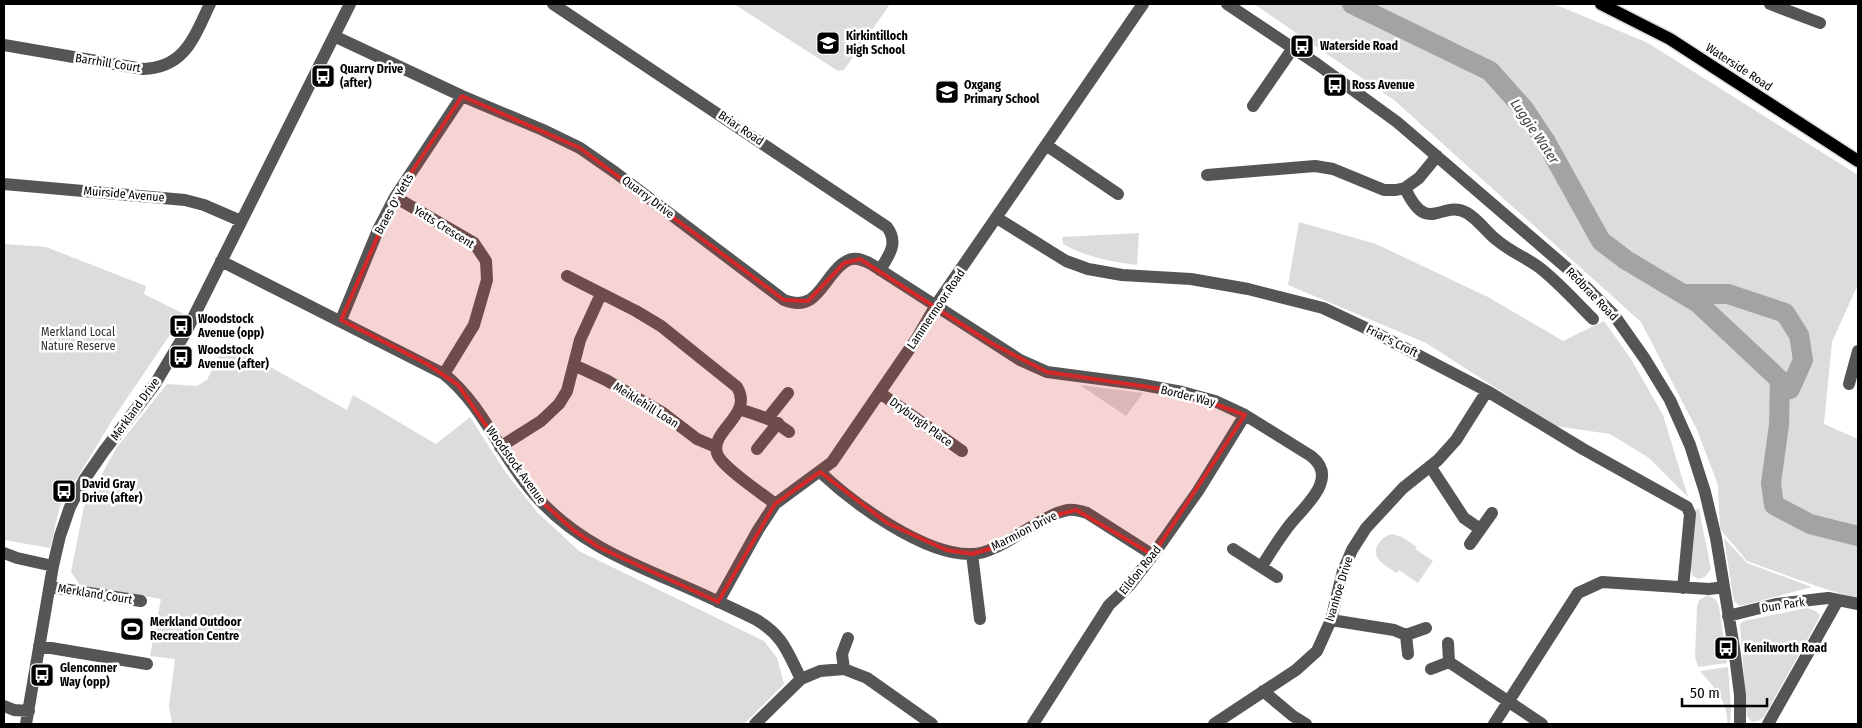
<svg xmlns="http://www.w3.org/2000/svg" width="1862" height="728" viewBox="0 0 1862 728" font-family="'Fira Sans Condensed',sans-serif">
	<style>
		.green { fill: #dcdcdc }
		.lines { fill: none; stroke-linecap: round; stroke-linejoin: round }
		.river { stroke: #a3a3a3; stroke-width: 20 }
		.major-casing { stroke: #dbdbdb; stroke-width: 15 }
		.minor { stroke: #555; stroke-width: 12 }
		.major { stroke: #000; stroke-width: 12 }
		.marked { fill: #d62828; fill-opacity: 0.2; stroke: #d62828; stroke-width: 4; stroke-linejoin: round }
		.labels { text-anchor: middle; stroke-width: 5; stroke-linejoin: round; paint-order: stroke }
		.poi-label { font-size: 12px; font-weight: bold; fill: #000; stroke: #fff; text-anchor: start }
		.street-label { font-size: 12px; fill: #000; stroke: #fff }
		.park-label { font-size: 12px; fill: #333; stroke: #fff }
		.water-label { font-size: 14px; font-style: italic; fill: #444; stroke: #fff }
	</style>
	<rect width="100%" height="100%" fill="#fff"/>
	<path class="green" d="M734,4H890L844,70L838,71Z
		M1254,4H1551L1559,6L1648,43L1858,175V284L1832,342L1824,424L1858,439V599L1819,587L1747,561L1720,529L1718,485L1697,430L1641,322L1394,100Z
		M1299,222L1376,244L1488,297L1563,341L1604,321L1631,359L1663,415L1688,497L1649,458L1610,434L1555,426L1426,343L1288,285Z
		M1139,233L1137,265C1108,261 1089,258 1063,244L1062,237Z
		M4,244L46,247L146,286L144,294L184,314L113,419L60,506L50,548L4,540Z
		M226,342L347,410L353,395L436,444L470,417L506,473L537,512L579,551L764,641L777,658L784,684L744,724H172L169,706L175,659L150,656L161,599L109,590L82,588L71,572L84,506L117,447L167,384L197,386L207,380Z
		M1080,385L1143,393L1126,416Z
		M1699,509L1711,569L1705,577L1698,579L1693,576L1690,568L1693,510Z
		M1392,534L1402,537L1417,547L1415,549L1433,561L1418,583L1399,570L1397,573C1391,569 1385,566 1380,561C1370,551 1380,537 1392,534Z
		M1724,538L1747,563L1812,587L1740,606L1734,601L1733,596Z
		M1708,595L1716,600L1719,606L1727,663L1698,667L1695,657L1697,607L1699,600Z
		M1807,608L1814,610L1820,615L1817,622L1764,717L1758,721L1752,722L1747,716L1740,624L1744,621Z
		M1728,667L1731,709L1730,724H1727C1729,702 1713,686 1700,671Z"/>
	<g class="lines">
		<path class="river" d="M1352,4L1490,71L1524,109L1546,142L1601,241L1626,260L1698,303L1780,380L1779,425L1771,483L1774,505L1810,524L1858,536
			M1685,294H1728L1785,313L1799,335L1803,360L1790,389L1780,392"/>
		<g class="major-casing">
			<path id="major" d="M1601,4L1670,39L1858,161"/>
		</g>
		<path class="minor" d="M553,4L887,227C899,243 889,255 880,270
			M1227,4L1317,64L1397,122L1568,269L1614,315L1645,359L1670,400L1690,445L1705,492L1716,538L1734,648L1740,695V724
			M1770,4L1820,23
			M334,36L462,96L543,130L580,148L616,173L784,300C817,313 822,280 842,264C845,262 849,259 852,259C859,258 865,261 871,264L1020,360L1047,372L1138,384L1182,392L1215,401L1245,415L1311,456C1341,479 1302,508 1288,527C1279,539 1270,553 1262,566
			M4,45L143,69C185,68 194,37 210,4
			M1253,106L1293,48
			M1046,145L1118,194
			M1207,175L1315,166L1333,169L1384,190H1396L1405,188L1419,178L1437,156
			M4,184L185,200L204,205L241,221
			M1405,188C1428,238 1442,198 1467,213C1479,220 1487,233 1498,241C1511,252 1527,258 1540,268C1559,283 1576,302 1593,319
			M395,197L474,243L486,261L487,280L474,325L444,374
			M997,218L1066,261L1088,269L1122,275L1191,279L1248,289L1323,308L1370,330L1487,391L1583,449L1687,507L1690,514L1683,588
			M221,261L444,374C484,406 501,457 535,495C574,540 625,561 679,584C705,595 730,607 755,619C783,635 787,651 801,679
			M567,276L636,311L661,326L737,387C754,415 710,430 717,453C720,466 763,494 775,504
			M341,320L378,230L395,197L462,96
			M574,365L606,380L663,413L697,439L716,447
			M1849,384L1858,351
			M880,393L962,451
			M739,409C760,416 771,418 789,432
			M768,418L788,393
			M500,447L541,421L559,404L567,391L580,340L601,294
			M757,449L778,423
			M1430,466L1464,518L1480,529
			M820,472C853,503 925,556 972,554C978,554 988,551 994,548C1016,539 1045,514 1068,510C1075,509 1081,511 1087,513L1153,555
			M1470,544L1492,513
			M1233,549L1277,577
			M4,553L17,558L53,566
			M972,554L980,619
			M50,587L141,601
			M718,602L758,530L775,504L832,462L917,338L936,305L1143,4
			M1728,616L1776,604L1828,598L1858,604
			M1331,620L1394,630L1406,635
			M39,646L147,664
			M1408,654L1406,635L1426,628
			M1449,662L1542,724
			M844,669L842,654L848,638
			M1431,669L1449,662L1448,643
			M1263,691L1293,716L1306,724
			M4,706L14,710L29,711
			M26,724L53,566L60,536L70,507L84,480L104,451L155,384L186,332L350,4
			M755,724L801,679L820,671L844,669L867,678L932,724
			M1033,724L1109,605L1129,586L1153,555L1198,491L1245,415
			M1214,724L1296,670L1317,651L1331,620L1343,571L1352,550L1366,528L1403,488L1438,460L1456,440L1487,391
			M1494,724L1578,593L1602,582L1709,589L1724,587
			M1768,724L1838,600"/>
		<use href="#major" class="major"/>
	</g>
	<path class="marked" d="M462,96L580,148L784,300L808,301L844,263L860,259L991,343L1047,372L1182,392L1245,415L1153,555L1076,510L1053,516L993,548L972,554L946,550L887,523L820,472L775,504L718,602L598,547L573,530L533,494L458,385L427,364L341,320L395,197Z"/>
	<defs>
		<g id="school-square" transform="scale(1.25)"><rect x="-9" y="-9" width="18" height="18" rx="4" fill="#000" stroke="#fff"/><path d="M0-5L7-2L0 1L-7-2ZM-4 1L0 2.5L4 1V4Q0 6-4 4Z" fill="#fff"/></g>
		<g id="bus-square" transform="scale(1.25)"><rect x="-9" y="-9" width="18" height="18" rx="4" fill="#000" stroke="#fff"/><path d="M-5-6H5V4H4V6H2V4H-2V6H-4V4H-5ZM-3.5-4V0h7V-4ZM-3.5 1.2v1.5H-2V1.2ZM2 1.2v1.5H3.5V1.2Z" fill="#fff"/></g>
		<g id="stadium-square" transform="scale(1.25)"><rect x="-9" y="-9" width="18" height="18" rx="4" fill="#000" stroke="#fff"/><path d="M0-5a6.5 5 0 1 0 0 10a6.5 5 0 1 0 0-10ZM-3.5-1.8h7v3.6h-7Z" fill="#fff"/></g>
	</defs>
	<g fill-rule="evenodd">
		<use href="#school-square" x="828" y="43"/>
		<use href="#bus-square" x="1302" y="46"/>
		<use href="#bus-square" x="323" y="76"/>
		<use href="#bus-square" x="1335" y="85"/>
		<use href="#school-square" x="947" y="92"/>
		<use href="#bus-square" x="181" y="326"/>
		<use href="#bus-square" x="181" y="357"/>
		<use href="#bus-square" x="64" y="491"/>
		<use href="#stadium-square" x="132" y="629"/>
		<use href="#bus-square" x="1726" y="648"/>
		<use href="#bus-square" x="42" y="675"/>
	</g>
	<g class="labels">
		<g class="poi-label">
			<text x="846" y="40">Kirkintilloch<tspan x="846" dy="14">High School</tspan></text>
			<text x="1320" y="50">Waterside Road</text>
			<text x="340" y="73">Quarry Drive<tspan x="340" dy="14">(after)</tspan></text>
			<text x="964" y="89">Oxgang<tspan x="964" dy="14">Primary School</tspan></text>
			<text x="1352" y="89">Ross Avenue</text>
			<text x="198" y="323">Woodstock<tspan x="198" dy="14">Avenue (opp)</tspan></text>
			<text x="198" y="354">Woodstock<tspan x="198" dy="14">Avenue (after)</tspan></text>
			<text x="82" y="488">David Gray<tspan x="82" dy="14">Drive (after)</tspan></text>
			<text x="150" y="626">Merkland Outdoor<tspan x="150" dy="14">Recreation Centre</tspan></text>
			<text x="1744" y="652">Kenilworth Road</text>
			<text x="60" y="672">Glenconner<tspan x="60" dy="14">Way (opp)</tspan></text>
		</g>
		<g class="street-label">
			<text transform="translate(108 63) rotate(9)" y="4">Barrhill Court</text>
			<text transform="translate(1739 67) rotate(33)" y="4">Waterside Road</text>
			<text transform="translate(741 128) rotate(34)" y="4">Briar Road</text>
			<text transform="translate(124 194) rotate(5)" y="4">Muirside Avenue</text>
			<text transform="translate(648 197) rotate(37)" y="4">Quarry Drive</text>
			<text transform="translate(394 204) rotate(-61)" y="4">Braes O' Yetts</text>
			<text transform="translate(444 227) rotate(32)" y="4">Yetts Crescent</text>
			<text transform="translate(1592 294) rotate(46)" y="4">Redbrae Road</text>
			<text transform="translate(936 309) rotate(-56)" y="4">Lammermoor Road</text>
			<text transform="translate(1392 341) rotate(27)" y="4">Friar's Croft</text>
			<text transform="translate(1188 396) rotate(14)" y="4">Border Way</text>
			<text transform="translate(646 405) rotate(32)" y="4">Meiklehill Loan</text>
			<text transform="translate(135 409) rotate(-54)" y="4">Merkland Drive</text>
			<text transform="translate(921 422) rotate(36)" y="4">Dryburgh Place</text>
			<text transform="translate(516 465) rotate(54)" y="4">Woodstock Avenue</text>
			<text transform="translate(1024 531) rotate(-27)" y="4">Marmion Drive</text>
			<text transform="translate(1140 570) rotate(-51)" y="4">Eildon Road</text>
			<text transform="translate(1339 589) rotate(-73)" y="4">Ivanhoe Drive</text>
			<text transform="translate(95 594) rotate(9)" y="4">Merkland Court</text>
			<text transform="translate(1783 605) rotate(-9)" y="4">Dun Park</text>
		</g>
		<g class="park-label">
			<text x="78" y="336">Merkland Local<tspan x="78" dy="14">Nature Reserve</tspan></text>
		</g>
		<g class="water-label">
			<text transform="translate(1535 131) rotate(56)" y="5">Luggie Water</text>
		</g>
	</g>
	<rect width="1862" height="728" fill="none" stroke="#000000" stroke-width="10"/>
	<path d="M1682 698v8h85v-8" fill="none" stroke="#000000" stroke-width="2.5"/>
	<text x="1690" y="698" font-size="15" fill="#000000" stroke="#ffffff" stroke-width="4" paint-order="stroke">50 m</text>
</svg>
